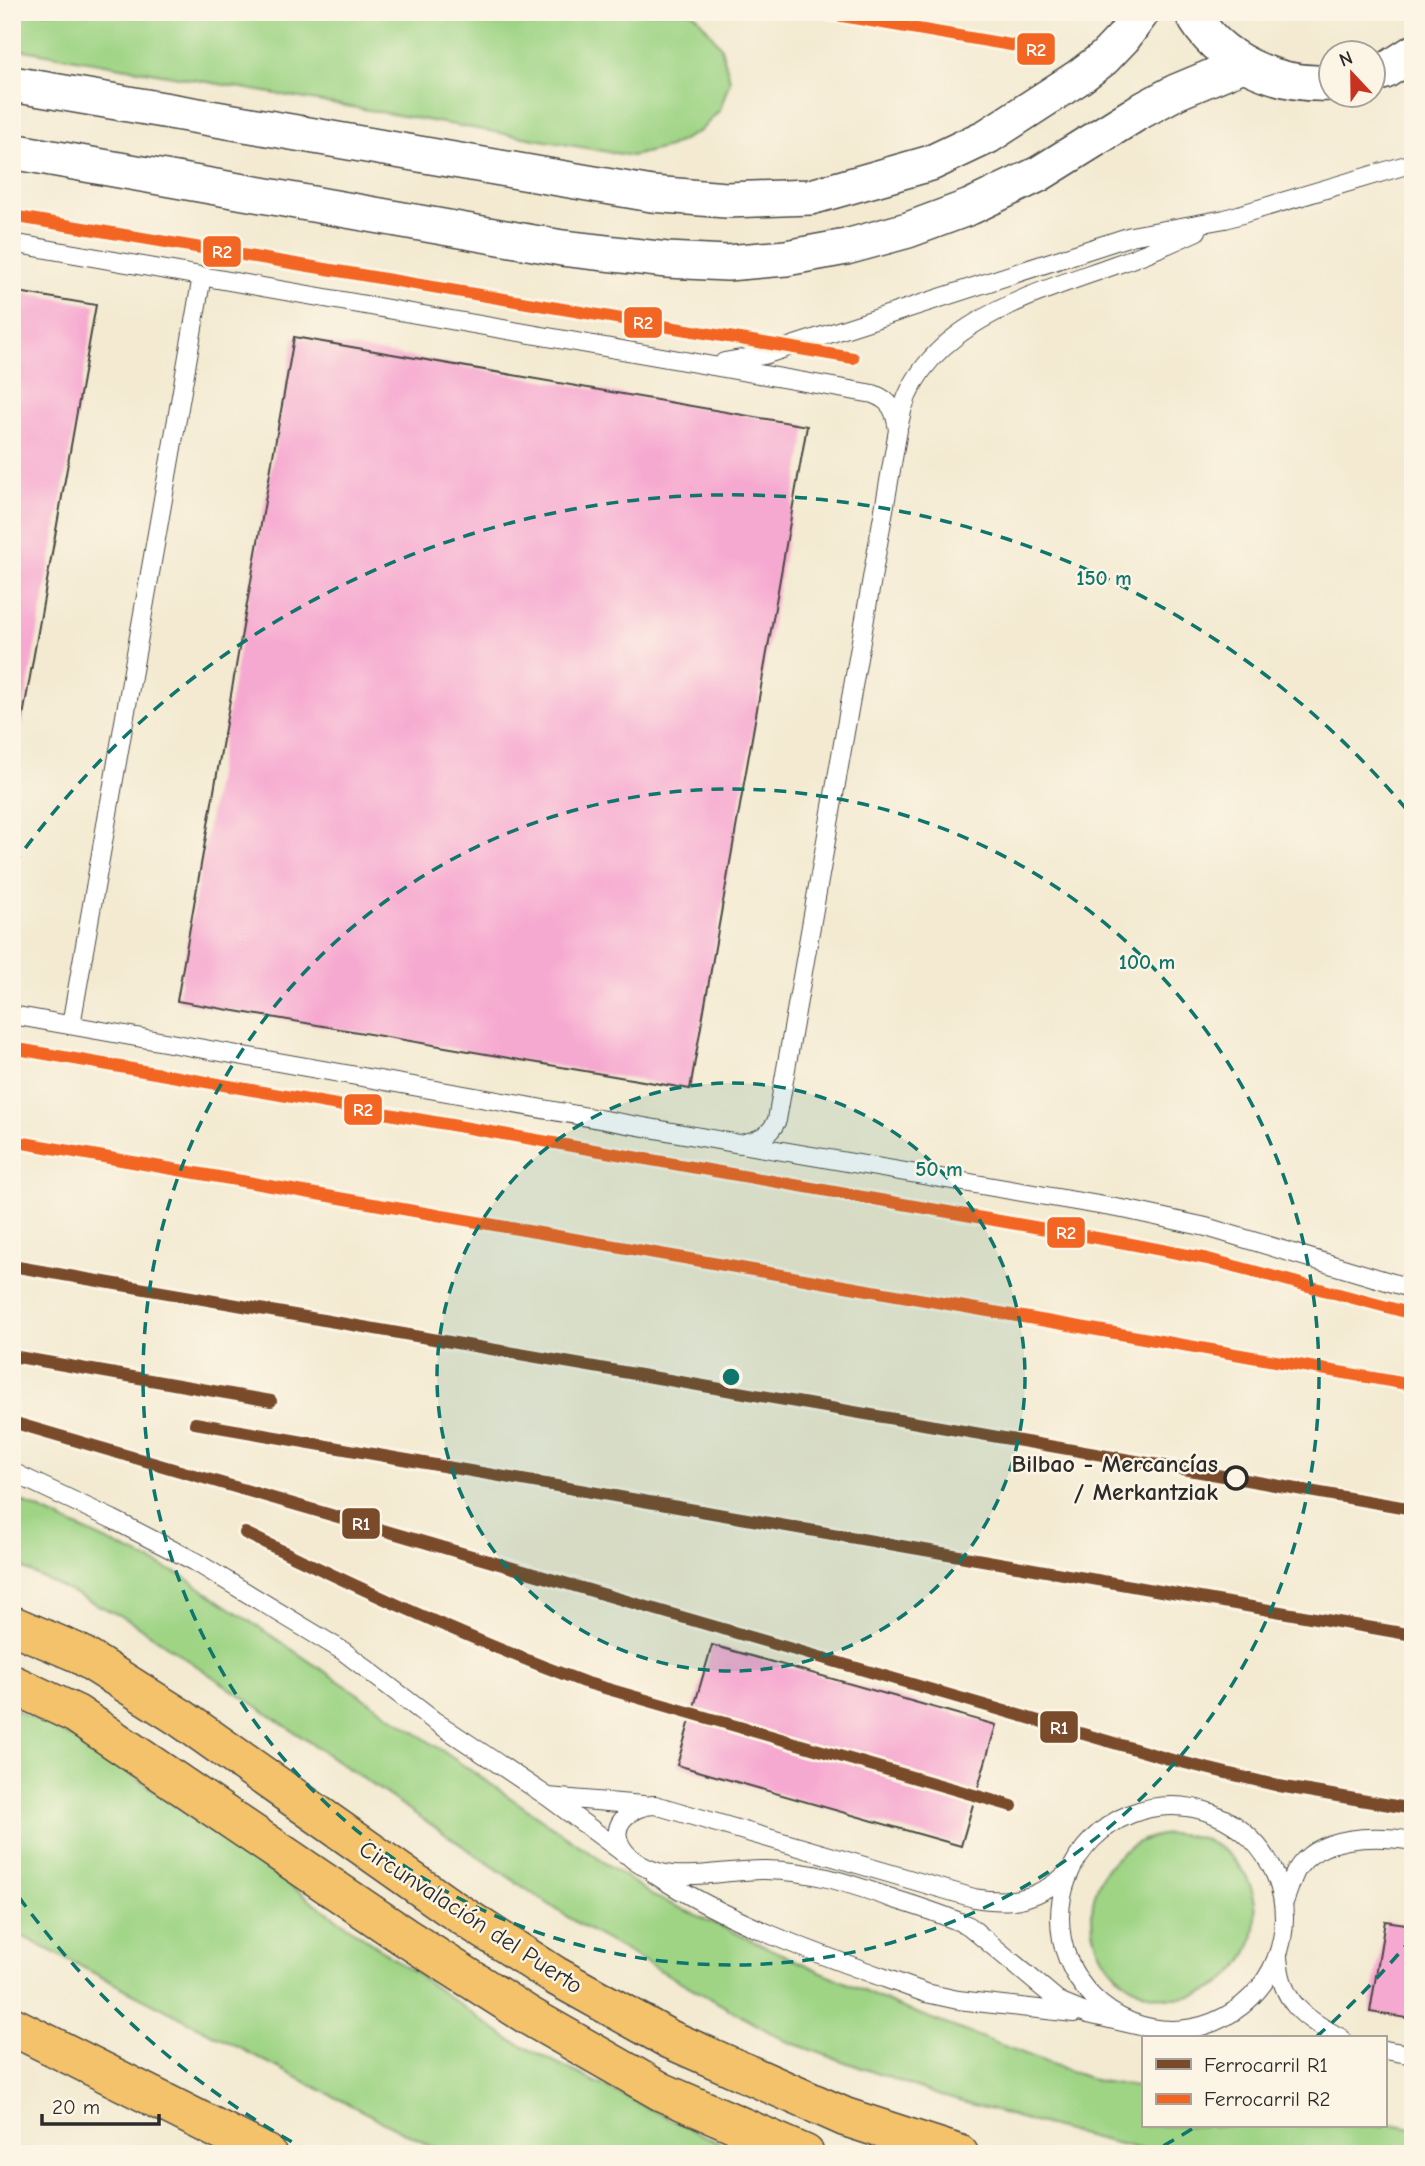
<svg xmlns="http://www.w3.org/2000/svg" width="1425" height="2166" viewBox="0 0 1425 2166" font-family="'Comic Neue',sans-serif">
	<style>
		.green { fill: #9fd485; stroke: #658058; stroke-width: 2 }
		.building { fill: #f6a9d0 }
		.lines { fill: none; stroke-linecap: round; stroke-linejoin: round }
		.lane-casing { stroke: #494844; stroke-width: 20 }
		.street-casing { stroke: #494844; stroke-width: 38 }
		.highway-casing { stroke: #494844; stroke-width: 41 }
		.lane { stroke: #fff; stroke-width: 18 }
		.street { stroke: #fff; stroke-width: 35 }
		.highway { stroke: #f4c26a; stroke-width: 38 }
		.rail-1-casing { stroke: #fcf5e5; stroke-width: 18 }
		.rail-2-casing { stroke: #fcf5e5; stroke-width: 18 }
		.rail-1 { stroke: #7a4b2a; stroke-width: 12 }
		.rail-2 { stroke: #f26522; stroke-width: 12 }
		.ring { fill: none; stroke: #0f766e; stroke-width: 3.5; stroke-dasharray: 12 9 }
		.stop-dot { fill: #fcf5e5; stroke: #2b2b2b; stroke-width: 3.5 }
		.labels { text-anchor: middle; stroke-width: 5; stroke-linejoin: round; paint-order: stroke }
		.stop-label { font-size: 24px; font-weight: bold; fill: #2b2b2b; stroke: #fcf5e5; text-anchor: end }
		.street-label { font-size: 24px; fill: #2b2b2b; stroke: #fcf5e5 }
		.centre { fill: #0f766e; stroke: #fcf5e5; stroke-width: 3.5 }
		.ring-label { font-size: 21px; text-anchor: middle; font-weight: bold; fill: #0f766e; stroke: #fcf5e5; stroke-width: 5; stroke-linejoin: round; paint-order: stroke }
		.line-badge { stroke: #fcf5e5; stroke-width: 2.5 }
		.badge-label { font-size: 19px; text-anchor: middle; font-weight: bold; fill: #fff }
	</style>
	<rect width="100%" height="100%" fill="#fcf5e5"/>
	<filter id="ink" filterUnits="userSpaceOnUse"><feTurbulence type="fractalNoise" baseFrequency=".0143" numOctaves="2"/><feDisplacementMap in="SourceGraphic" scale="14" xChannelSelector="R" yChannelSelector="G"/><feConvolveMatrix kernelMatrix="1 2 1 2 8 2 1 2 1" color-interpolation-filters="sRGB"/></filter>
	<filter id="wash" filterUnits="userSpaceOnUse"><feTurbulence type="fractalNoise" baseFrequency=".00686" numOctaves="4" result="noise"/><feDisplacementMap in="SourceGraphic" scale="28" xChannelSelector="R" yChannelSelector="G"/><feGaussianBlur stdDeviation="1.57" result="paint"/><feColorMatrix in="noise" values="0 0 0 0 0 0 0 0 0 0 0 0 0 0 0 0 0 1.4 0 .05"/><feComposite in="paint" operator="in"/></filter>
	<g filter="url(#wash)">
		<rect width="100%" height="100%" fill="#f3ead1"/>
		<path class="green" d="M12,12H690L697,16L721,47L730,80L720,110L700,131L669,147L632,156L12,48Z
			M12,1497L181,1575L431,1743L653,1896L895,2005L1094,2080L1143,2088V2126H1385V2123L1413,2128V2154H1161L1070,2132L941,2096L786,2041L578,1924L129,1620L12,1563Z
			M12,1708L94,1748L510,2040L741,2154H446L12,1931Z
			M1092 1916a82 82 0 1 1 164 0a82 82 0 1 1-164 0Z"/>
		<g id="blocks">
			<path class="building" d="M12,291L96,305L14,767H12Z
				M294,337L807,426L690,1089L177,1001Z
				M712,1645L996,1725L961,1846L677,1765Z
				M1385,1921L1413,1925V2019L1370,2012Z"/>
		</g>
	</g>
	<g filter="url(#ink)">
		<use href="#blocks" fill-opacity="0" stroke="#494844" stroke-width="2"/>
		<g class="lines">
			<g class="lane-casing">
				<path id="lane" d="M12,243L873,394C892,401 895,411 898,430L777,1120C770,1136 757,1141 740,1144L12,1015
					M724,362L764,355L1131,236L1225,219L1413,163
					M899,424C916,326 1032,295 1112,266C1141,256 1169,244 1197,231
					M71,1025L202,276
					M747,1145L1128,1210L1206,1227L1413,1289
					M12,1472L112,1519L194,1561L343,1651L433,1720L548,1797
					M1060 1918a112 112 0 1 1 224 0a112 112 0 1 1-224 0Z
					M625,1854L548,1797L643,1805
					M1069,1872C1039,1899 1013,1905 974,1898L655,1805C632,1805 606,1825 623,1849C631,1861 645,1868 658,1872C685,1881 734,1869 765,1870C815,1871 848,1883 894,1899C920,1907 945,1915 969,1926L1061,2003L1088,2014L1140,2026
					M654,1874C737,1928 833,1959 926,1993L958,2000L1074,2013
					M1284,1902C1288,1892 1291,1881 1296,1871C1318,1834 1376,1835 1413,1841
					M1278,1957C1281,2003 1303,2017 1341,2038
					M1385,2050L1413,2055"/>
			</g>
			<g class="street-casing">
				<path id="street" d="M1192,12C1217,61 1278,86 1330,83
					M1372,75L1385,71L1413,53
					M12,84L652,194L726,200L811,197L931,163L988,136L1079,77L1104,58L1123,38L1142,12
					M12,151L562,248L667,260L727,263L786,258L846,247L908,230L970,207L1039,174L1137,113L1176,92L1243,64"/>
			</g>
			<g class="highway-casing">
				<path id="highway" d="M12,1625L78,1653L181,1718L449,1907L554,1975L669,2039L845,2117L959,2154
					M12,1684L76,1714L405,1937L529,2016L662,2092L805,2154
					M12,2026L267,2154"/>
			</g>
			<use href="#lane" class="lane"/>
			<use href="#street" class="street"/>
			<use href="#highway" class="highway"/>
			<g class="rail-1-casing">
				<path id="rail-1" d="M12,1266L1413,1509
					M12,1356L271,1401
					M12,1422L1169,1759L1279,1786L1413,1809
					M195,1423L1413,1635
					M245,1533C356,1587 468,1639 584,1682L1012,1806"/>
			</g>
			<g class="rail-2-casing">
				<path id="rail-2" d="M819,12L1046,51
					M12,216L853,358
					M12,1048L1131,1244L1208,1259L1413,1314
					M12,1141L1413,1385"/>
			</g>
			<use href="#rail-1" class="rail-1"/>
			<use href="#rail-2" class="rail-2"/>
		</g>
	</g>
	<circle cx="731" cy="1377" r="294" fill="#0f766e" fill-opacity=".12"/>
	<g class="ring">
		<circle cx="731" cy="1377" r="294"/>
		<circle cx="731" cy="1377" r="588"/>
		<path d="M1412 1938A882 882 0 0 1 1315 2038M1192 2129A882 882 0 0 1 1152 2152M310 2152A882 882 0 0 1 13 1889M13 865A882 882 0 0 1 1412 816"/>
	</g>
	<circle class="stop-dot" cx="1236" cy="1478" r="11"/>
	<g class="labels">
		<g class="stop-label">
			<text x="1218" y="1472">Bilbao - Mercancías<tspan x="1218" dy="28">/ Merkantziak</tspan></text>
		</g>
		<g class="street-label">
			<text transform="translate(471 1917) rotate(33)" y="8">Circunvalación del Puerto</text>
		</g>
	</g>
	<circle cx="731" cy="1377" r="10" class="centre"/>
	<g class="ring-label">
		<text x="1104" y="585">150 m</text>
		<text x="1147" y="969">100 m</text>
		<text x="939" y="1176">50 m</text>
	</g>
	<g class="line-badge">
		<rect x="1016" y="32" width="40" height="34" rx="7" fill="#f26522"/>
		<rect x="202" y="235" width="40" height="33" rx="7" fill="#f26522"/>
		<rect x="623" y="306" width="40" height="33" rx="7" fill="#f26522"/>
		<rect x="343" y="1093" width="40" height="33" rx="7" fill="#f26522"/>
		<rect x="1046" y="1216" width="40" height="33" rx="7" fill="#f26522"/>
		<rect x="341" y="1507" width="40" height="33" rx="7" fill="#7a4b2a"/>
		<rect x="1039" y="1710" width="40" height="34" rx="7" fill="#7a4b2a"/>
	</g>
	<g class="badge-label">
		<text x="1036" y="56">R2</text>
		<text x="222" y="258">R2</text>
		<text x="643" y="329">R2</text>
		<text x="363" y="1116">R2</text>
		<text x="1066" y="1239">R2</text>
		<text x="361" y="1530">R1</text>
		<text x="1059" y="1734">R1</text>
	</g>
	<rect width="1425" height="2166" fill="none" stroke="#fcf5e5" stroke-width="42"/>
	<rect x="1142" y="2036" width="245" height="91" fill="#fcf5e5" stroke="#a8a49b" stroke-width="2"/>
	<rect x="1156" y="2059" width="35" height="10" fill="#7a4b2a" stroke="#a8a49b" stroke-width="2"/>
	<text x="1204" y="2072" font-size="21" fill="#2b2b2b">Ferrocarril R1</text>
	<rect x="1156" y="2094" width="35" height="10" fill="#f26522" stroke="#a8a49b" stroke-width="2"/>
	<text x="1204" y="2106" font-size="21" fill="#2b2b2b">Ferrocarril R2</text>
	<g transform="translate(1352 74) rotate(338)"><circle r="33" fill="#fcf5e5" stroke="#a8a49b" stroke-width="2"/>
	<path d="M0-5L12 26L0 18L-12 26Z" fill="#c8321e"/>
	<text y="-10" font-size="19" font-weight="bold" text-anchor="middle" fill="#2b2b2b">N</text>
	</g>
	<path d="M42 2114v10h117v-10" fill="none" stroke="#2b2b2b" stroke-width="3.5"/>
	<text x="52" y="2114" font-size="21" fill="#2b2b2b" stroke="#fcf5e5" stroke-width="5" paint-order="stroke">20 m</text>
</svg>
